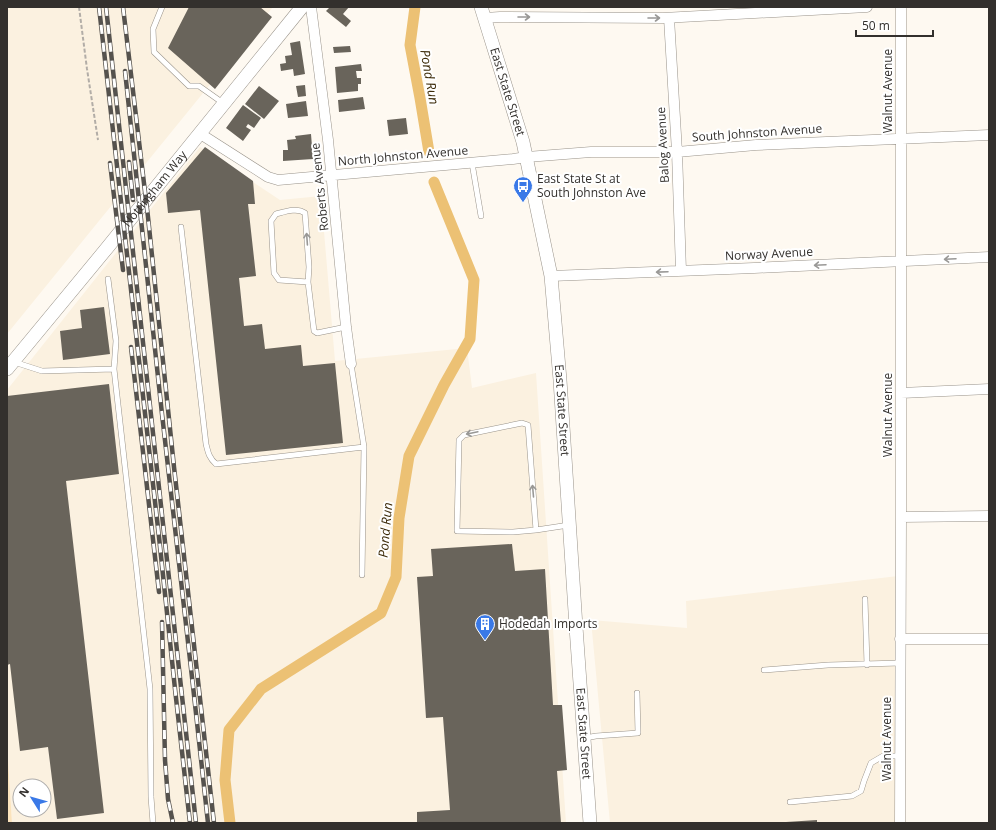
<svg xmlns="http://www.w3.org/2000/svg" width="996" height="830" viewBox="0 0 996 830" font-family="'Open Sans',sans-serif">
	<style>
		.built { fill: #fbf1e0; fill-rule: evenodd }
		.green { fill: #fbe3bc }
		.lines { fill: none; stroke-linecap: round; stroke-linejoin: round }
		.canal { stroke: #ecc174; stroke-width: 11 }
		.building { fill: #69645b }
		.service-casing { stroke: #99938a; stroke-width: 6 }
		.minor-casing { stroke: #99938a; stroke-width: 11 }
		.tertiary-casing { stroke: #99938a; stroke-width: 14 }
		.path { stroke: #b2ada7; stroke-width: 2; stroke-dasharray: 4 2; stroke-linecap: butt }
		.service { stroke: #fff; stroke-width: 5 }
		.minor { stroke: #fff; stroke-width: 10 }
		.tertiary { stroke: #fff; stroke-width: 13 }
		.rail-casing { stroke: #55524e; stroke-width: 4.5 }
		.rail { stroke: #fff; stroke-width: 3; stroke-dasharray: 9; stroke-linecap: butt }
		.oneway { stroke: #999896 }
		.labels { text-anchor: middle; stroke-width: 4; stroke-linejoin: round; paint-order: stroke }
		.street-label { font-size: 12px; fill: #33302d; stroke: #fff }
		.poi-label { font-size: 12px; fill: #33302d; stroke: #fff; text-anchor: start }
		.water-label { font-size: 13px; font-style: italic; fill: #3e2c0a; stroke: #fff }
	</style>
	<rect width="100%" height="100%" fill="#fef9f1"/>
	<path class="built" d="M7,7H273L7,334Z
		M200,147L280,200L321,196L335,361L467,348L472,388L536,373L566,823H12L7,743V390ZM20,786H44V810H20Z
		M898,576L899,823H610L591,620L687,628L686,601Z"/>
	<path class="green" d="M7,743L12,823H7Z"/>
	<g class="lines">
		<path class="canal" d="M415,7L410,45L420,98L429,152
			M230,823L225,780L229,730L261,689L381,613L396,577L399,518L409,456L444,385L470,339L474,280L434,182"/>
	</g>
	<path class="building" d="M189,7H260L272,17L215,89L168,48Z
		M330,7H349L343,14L351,21L346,27L326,11Z
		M300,41L305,74L294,76L293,69L281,71L280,64L286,63L285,56L292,55L290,43Z
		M350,46L351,52L334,53L333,47Z
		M361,64L362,71H356L357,78H361V84H358V91L337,93L335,67Z
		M305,85L306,96L298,97L296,86Z
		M259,86L279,101L264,119L245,104Z
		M363,97L365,109L339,112L338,100Z
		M306,101L308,116L288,118L286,104Z
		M243,105L261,118L254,128L248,124L246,127L251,130L243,141L226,128Z
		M406,118L408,134L389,136L387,120Z
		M311,134L313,159L283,161V150H288L287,140L296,139L295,136Z
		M205,147L253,181L255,204H248L256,276L239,278L244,326L262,324L265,349L301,345L303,366L335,363L343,443L226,455L200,210L168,213L166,193Z
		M104,307L110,354L63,360L60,331L82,328L80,310Z
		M109,384L119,474L66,481L104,813L57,819L48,747L20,751L10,664L7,665V396Z
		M512,544L515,571L545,569L553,705H562L567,770L557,771L561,823H417V812L450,810L443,717L426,718L417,577L433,576L431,549Z
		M817,820V823H786V822Z"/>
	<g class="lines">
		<g class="service-casing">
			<path id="service" d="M162,7L153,29L154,52L189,86H199L223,103
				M472,163L481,216
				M181,227L206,444C208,452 209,458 216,464L364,447
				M308,282L279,280L274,273L271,221L276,214C284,212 297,207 305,213L309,267L308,282L314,331L317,333L346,327
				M14,362L42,371L114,369L116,341L108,279
				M351,364L364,447L362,575
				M114,369L150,689L151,797L153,823
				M536,530L528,425L522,423L464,435L459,440L457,531L513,532L536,530L569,525
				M865,599L867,665
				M764,670L828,665L900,663
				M585,738L596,736L638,733L637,693
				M790,802L852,796L861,791L864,781L871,763L883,756H900"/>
		</g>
		<g class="minor-casing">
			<path id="minor" d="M311,7L328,140L346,327L351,364
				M485,18L500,17L663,18L867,7
				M669,18L677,152L681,271
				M199,133L268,177L278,180L513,159L527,157L591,152H677L756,145L989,135
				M551,276L754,268L989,257
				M901,393L989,389
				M901,517L989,516
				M900,639H989
				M900,823L901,517V7"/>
		</g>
		<g class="tertiary-casing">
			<g id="tertiary">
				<path id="s1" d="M481,7L523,142L551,276L560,380L576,627L590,823"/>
				<path id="s2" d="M7,369L107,248L302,7"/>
			</g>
		</g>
		<path class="path" d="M79,7L87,69L98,140"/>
		<use href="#service" class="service"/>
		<use href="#minor" class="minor"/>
		<use href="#tertiary" class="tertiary"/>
		<g class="rail-casing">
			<path id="rail" d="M99,7L159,537L175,689L190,823
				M106,7L196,823
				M123,7L148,217L174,467L214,823
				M125,71L162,414L193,686L208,823
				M129,162L133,200
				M110,163L123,270
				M131,347L159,592
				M162,622L165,760L168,799L173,823"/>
		</g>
		<use href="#rail" class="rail"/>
	</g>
	<defs><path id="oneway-shaft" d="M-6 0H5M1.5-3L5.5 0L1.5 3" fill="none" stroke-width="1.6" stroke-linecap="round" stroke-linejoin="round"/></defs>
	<g class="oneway">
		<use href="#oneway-shaft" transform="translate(524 17)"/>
		<use href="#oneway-shaft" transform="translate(654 18)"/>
		<use href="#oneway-shaft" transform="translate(307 239) rotate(-94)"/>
		<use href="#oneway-shaft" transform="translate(950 259) rotate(177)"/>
		<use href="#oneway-shaft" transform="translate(820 265) rotate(177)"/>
		<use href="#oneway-shaft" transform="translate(662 272) rotate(178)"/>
		<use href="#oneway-shaft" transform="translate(472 433) rotate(168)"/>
		<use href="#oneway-shaft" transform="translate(533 491) rotate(-95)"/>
	</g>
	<defs>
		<g id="bus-pin" transform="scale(1)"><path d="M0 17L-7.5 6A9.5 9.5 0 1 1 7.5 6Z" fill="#3a79e7" stroke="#fff"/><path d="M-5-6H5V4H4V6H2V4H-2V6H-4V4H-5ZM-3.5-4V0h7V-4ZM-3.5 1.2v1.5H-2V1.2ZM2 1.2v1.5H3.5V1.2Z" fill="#fff"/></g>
		<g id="building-pin" transform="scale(1)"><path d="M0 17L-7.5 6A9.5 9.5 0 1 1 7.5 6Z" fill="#3a79e7" stroke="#fff"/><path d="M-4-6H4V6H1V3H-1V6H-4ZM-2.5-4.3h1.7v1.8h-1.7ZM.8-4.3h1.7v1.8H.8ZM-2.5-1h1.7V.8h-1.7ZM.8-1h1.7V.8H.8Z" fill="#fff"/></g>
	</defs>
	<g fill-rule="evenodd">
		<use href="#bus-pin" x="523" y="186"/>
		<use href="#building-pin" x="485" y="624"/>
	</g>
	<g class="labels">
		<g class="street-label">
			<text transform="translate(888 91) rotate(-90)" y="4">Walnut Avenue</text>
			<text dy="4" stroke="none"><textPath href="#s1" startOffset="89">East State Street</textPath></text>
			<text transform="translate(757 133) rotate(-4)" y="4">South Johnston Avenue</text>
			<text transform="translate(663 145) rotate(-93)" y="4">Balog Avenue</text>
			<text transform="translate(403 156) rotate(-5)" y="4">North Johnston Avenue</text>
			<text transform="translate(320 187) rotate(-96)" y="4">Roberts Avenue</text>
			<text dy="4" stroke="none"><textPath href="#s2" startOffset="233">Nottingham Way</textPath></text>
			<text transform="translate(769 254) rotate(-3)" y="4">Norway Avenue</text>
			<text dy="4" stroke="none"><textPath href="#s1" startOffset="413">East State Street</textPath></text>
			<text transform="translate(888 415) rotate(-90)" y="4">Walnut Avenue</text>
			<text dy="4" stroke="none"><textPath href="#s1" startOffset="737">East State Street</textPath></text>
			<text transform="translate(887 739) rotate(-90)" y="4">Walnut Avenue</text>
		</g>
		<g class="poi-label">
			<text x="537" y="183">East State St at<tspan x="537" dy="14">South Johnston Ave</tspan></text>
			<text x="499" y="628">Hodedah Imports</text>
		</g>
		<g class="water-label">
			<text transform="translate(430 77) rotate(80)" y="5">Pond Run</text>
			<text transform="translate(385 530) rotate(-85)" y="5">Pond Run</text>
		</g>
	</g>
	<rect width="996" height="830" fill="none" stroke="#33302d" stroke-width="16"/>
	<g transform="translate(32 798) rotate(307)"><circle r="19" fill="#ffffff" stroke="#adacab"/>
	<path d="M0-3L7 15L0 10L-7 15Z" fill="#3a79e7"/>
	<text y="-6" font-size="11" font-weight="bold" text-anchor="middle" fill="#33302d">N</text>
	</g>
	<path d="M856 30v6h77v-6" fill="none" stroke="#33302d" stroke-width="2"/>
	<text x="862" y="30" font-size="12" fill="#33302d" stroke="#ffffff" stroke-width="3" paint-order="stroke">50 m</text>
</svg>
